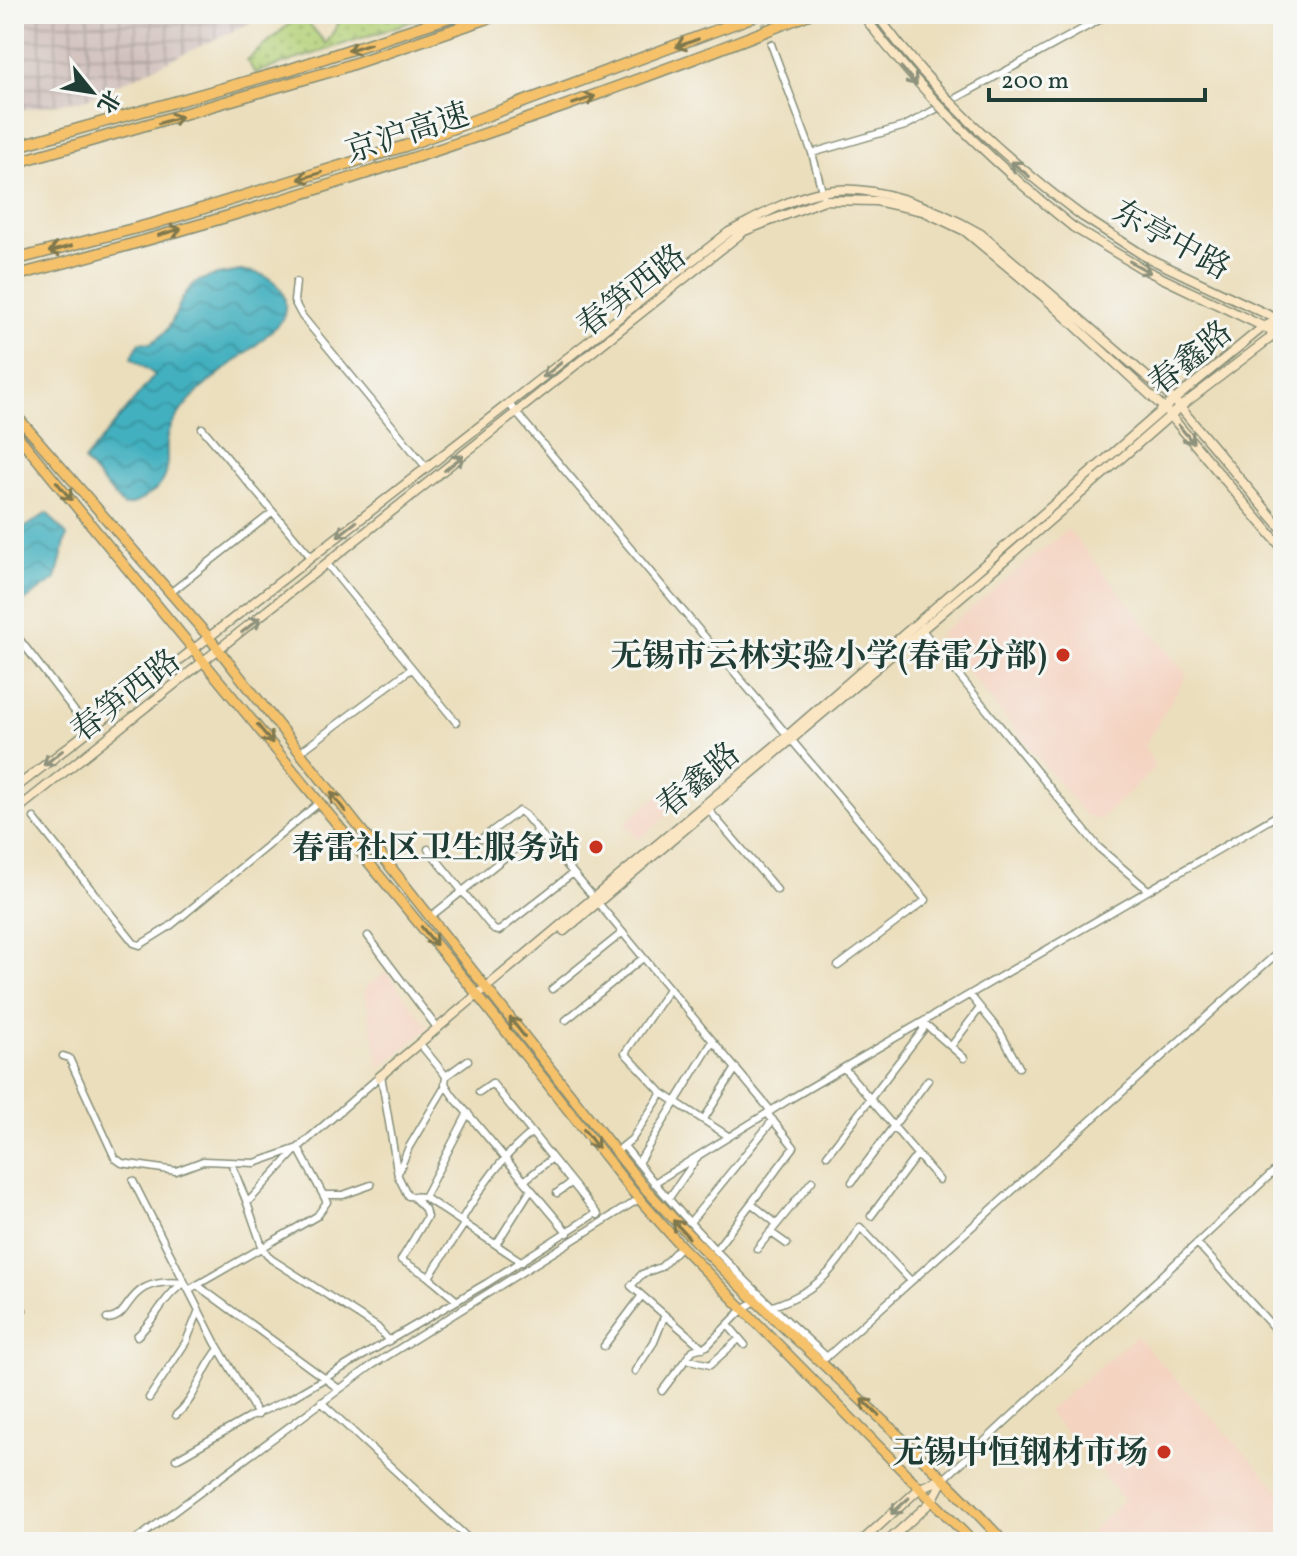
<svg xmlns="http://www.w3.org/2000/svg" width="1297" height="1556" viewBox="0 0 1297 1556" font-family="Vollkorn,'Noto Serif SC',serif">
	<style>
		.built { fill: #f4d3c1 }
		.industrial { fill: url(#industrial-grid) }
		.grass { fill: url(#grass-dots); stroke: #688655; stroke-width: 2 }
		.water { fill: url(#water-waves); stroke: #30767a; stroke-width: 2 }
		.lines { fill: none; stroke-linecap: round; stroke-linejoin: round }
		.street-tunnel { stroke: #c2bea1; stroke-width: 6; stroke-dasharray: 6 3; stroke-linecap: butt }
		.street-casing { stroke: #858e78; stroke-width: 9 }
		.secondary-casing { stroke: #858e78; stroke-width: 11 }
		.primary-casing { stroke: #858e78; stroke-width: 12 }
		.highway-casing { stroke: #858e78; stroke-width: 13 }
		.street { stroke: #fff; stroke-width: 6 }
		.secondary { stroke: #fbe6c4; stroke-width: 8 }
		.primary { stroke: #f5c16b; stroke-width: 9 }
		.highway { stroke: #f5c16b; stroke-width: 10 }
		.secondary-bridge-casing { stroke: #858e78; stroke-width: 11; stroke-linecap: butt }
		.secondary-bridge { stroke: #fbe6c4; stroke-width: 8 }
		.oneway { stroke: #7f784d }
		.oneway2 { stroke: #8d927c }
		.poi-dot { fill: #c8321e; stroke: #f6f6f2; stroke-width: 3 }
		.labels { text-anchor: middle; stroke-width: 6; stroke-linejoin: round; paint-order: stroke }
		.street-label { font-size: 32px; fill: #1f3d34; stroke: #f6f6f2 }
		.poi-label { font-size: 32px; font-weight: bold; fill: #1f3d34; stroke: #f6f6f2; text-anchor: end }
	</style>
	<defs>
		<pattern id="industrial-grid" width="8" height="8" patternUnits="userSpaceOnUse" patternTransform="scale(2)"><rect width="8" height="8" fill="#d0c0bc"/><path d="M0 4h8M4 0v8" fill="none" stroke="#a89d9a"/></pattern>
		<pattern id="grass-dots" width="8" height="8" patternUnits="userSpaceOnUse" patternTransform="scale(2)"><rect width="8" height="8" fill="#b2d076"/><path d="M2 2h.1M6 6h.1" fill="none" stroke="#90aa62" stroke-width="1.8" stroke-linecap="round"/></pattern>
		<pattern id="water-waves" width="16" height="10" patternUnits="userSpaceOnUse" patternTransform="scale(2)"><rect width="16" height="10" fill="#42b0bf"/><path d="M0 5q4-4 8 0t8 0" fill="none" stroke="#37909c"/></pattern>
	</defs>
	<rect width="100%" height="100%" fill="#f6f6f2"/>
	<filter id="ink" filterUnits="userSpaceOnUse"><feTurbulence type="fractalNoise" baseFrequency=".0125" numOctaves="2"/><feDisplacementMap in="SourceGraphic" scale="16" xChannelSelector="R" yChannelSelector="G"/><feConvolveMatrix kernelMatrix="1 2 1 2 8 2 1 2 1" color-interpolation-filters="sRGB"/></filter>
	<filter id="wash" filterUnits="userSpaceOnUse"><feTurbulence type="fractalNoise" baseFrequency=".006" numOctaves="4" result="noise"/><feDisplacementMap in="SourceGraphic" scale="32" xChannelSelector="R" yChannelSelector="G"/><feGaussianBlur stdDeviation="1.8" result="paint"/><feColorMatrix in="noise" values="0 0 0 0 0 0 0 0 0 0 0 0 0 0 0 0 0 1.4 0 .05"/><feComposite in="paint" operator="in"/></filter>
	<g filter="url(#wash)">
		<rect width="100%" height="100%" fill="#ebdebc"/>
		<path class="built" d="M1068,529L1187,675L1144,746L1155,768L1100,820L1085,815L938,635Z
			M660,794L674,810L638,840L625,823Z
			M386,972L429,1028L380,1068L364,989Z
			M1136,1336L1283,1494V1542H1080L1124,1500L1047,1411Z"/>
		<path class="industrial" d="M14,14H269L87,99L14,111Z"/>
		<path class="grass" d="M301,14L326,44L344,14H435L255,73L247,60Z"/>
		<path class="water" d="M240,271C266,271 293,287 283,318C251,358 195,380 171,427C159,452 179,475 151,493C141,500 135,505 123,506L84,461L155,375L131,358L140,342L151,343C180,328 174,297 196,283C208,275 226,274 240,271Z
			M47,513L67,535L56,579L14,608V535Z"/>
	</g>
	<g filter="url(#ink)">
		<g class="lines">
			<path class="street-tunnel" d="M760,14L771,44"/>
			<g class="street-casing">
				<path id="street" d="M771,44L812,153L823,195
					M812,153L905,126L1110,14
					M296,282L294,301L302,316L426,467
					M509,404L926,900L838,966
					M202,428L311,557
					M327,564L456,722
					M170,593L273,512
					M922,630L1098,847L1148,890
					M20,640L89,730
					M299,753L411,669
					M706,807L777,890
					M34,818L134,943L140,945L169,927L320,802
					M481,839L519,811L525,815L771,1111
					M428,849L494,930L499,931L573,873
					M430,917L538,831
					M368,936L438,1029
					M552,989L622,933
					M970,995L1000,1032L1019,1067
					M566,1020L643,958
					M420,1044L446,1076L445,1084L453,1096L568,1233
					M952,1045L980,1008
					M63,1056L69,1058L115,1158L122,1163L176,1171L203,1161L255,1163L298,1148L327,1202L317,1216L190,1289
					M844,1068L939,1180
					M381,1075L398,1176L408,1196L424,1197L522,1262
					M446,1076L468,1060
					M379,1077L298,1148L247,1203L263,1249L271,1259L377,1327L389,1341
					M479,1092L492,1083L598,1215
					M662,1093L625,1053L669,989
					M704,1119L736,1068
					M624,1146C684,1221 755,1293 827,1357
					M616,1152L632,1139L662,1093L728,1136
					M827,1155L923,1030V1022L964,1058
					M638,1163L713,1041
					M232,1165L247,1203
					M398,1173L409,1147L446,1085
					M133,1181L215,1342L258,1415
					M524,1181L551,1159
					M852,1182L928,1080
					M654,1183L790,1099L1283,812
					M557,1193L571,1183
					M324,1195H343L371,1185
					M424,1197L468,1113
					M414,1198L425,1209L427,1217L401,1260L426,1275L456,1300
					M669,1198L697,1158
					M752,1204L777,1224
					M871,1216L916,1156
					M462,1219C482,1186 500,1159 530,1134
					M691,1221L773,1120
					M770,1232L787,1244
					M497,1243L531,1189
					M1197,1243L1283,1338
					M681,1246L661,1267L642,1274L631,1286L703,1348
					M717,1248L794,1147L767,1113
					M757,1249L812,1181
					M429,1277L465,1223
					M197,1285L339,1389
					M773,1306C818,1291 837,1268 860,1227L911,1281
					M107,1319C135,1318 121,1276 185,1283
					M14,1321L23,1310
					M728,1325L745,1345
					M137,1336C156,1320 164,1294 185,1283
					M604,1346L640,1298
					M686,1359L710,1365L739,1339
					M820,1363L1283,948
					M635,1371L654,1342L664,1317
					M662,1391L693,1350L707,1346L743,1309L757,1300
					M149,1398L186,1342L199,1310
					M321,1402L472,1542
					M176,1415C198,1397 201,1369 219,1349
					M176,1459L250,1417L291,1398L487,1283L596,1213
					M945,1478L1283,1163
					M133,1542L371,1366L639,1199"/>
			</g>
			<g class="secondary-casing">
				<path id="secondary" d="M1082,216L1146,257L1279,320
					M1073,227L1141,268L1283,336
					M14,789L729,232C758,217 788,199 821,192C872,181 938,209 981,234L1174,400L1283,530
					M14,812L744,231L824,200L876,201L923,211L965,231L1043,296L1164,408L1283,549
					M564,931L1001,563L1180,407L1269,339L1279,320
					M379,1077L788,735L1174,400L1263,327L1279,320
					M861,1542L920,1488L945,1478
					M887,1542L932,1501L944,1478"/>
			</g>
			<g class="primary-casing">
				<path id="primary" d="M14,413L207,635L643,1186C757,1312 889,1417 1004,1542
					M14,431L471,987L633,1192L681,1246L973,1542"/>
			</g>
			<g class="highway-casing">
				<path id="highway" d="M14,147L288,70L459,14
					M14,163L332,71L500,14
					M14,260L156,223L405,146L760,14
					M14,276C284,206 549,117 809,14"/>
			</g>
			<use href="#street" class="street"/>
			<use href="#secondary" class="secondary"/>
			<use href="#primary" class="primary"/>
			<use href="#highway" class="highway"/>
			<g class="secondary-bridge-casing">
				<path id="secondary-bridge" d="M862,14C923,96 993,163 1073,227
					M876,14C935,94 1003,157 1082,216"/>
			</g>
			<use href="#secondary-bridge" class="secondary-bridge"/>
		</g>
		<defs><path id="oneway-shaft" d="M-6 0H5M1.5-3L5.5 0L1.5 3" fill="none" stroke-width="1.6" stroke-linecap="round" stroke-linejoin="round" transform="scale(2)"/></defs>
		<g class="oneway">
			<use href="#oneway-shaft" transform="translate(687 43) rotate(160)"/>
			<use href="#oneway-shaft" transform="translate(359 47) rotate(162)"/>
			<use href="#oneway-shaft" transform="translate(584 100) rotate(-19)"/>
			<use href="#oneway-shaft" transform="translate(170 120) rotate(-17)"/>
			<use href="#oneway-shaft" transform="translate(310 176) rotate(163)"/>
			<use href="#oneway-shaft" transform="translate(170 232) rotate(-16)"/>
			<use href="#oneway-shaft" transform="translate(60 249) rotate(165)"/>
			<use href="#oneway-shaft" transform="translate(64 491) rotate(50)"/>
			<use href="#oneway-shaft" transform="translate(265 734) rotate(51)"/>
			<use href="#oneway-shaft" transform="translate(338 802) rotate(-128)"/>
			<use href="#oneway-shaft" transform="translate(429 936) rotate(51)"/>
			<use href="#oneway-shaft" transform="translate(517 1027) rotate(-128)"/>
			<use href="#oneway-shaft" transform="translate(591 1139) rotate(52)"/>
			<use href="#oneway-shaft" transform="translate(681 1229) rotate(-132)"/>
			<use href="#oneway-shaft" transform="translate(870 1407) rotate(-137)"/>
		</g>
		<g class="oneway2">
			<use href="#oneway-shaft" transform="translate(909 76) rotate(49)"/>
			<use href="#oneway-shaft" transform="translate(1020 169) rotate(-141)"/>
			<use href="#oneway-shaft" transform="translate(1140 267) rotate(29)"/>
			<use href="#oneway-shaft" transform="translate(552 370) rotate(142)"/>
			<use href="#oneway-shaft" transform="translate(1186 434) rotate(50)"/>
			<use href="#oneway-shaft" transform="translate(454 463) rotate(-39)"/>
			<use href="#oneway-shaft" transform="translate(347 529) rotate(142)"/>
			<use href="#oneway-shaft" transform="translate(251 625) rotate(-39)"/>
			<use href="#oneway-shaft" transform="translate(53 758) rotate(142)"/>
			<use href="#oneway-shaft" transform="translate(900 1506) rotate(138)"/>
		</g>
	</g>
	<g class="poi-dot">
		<circle cx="1063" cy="655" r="8"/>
		<circle cx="596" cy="847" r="8"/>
		<circle cx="1164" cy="1452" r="8"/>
	</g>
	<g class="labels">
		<g class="street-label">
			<text transform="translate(407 132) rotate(-18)" y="11">京沪高速</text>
			<text transform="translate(1172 239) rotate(29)" y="11">东亭中路</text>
			<text transform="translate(631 290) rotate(-38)" y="11">春笋西路</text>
			<text transform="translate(1190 357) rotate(-39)" y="11">春鑫路</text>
			<text transform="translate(125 695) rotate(-38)" y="11">春笋西路</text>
			<text transform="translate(698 779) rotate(-40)" y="11">春鑫路</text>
		</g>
		<g class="poi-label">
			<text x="1047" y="666">无锡市云林实验小学(春雷分部)</text>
			<text x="580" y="858">春雷社区卫生服务站</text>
			<text x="1148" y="1463">无锡中恒钢材市场</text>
		</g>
	</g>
	<rect width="1297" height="1556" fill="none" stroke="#f6f6f2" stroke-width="48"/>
	<g transform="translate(92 92) rotate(120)" stroke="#f6f6f2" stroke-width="6" paint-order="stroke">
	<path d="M0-6L14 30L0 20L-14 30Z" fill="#1f3d34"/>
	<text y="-12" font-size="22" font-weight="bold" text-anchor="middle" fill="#1f3d34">北</text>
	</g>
	<path d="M989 88v12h216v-12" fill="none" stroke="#1f3d34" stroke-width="4"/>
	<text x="1001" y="88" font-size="24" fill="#1f3d34" stroke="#f6f6f2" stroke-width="6" paint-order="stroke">200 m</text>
</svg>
